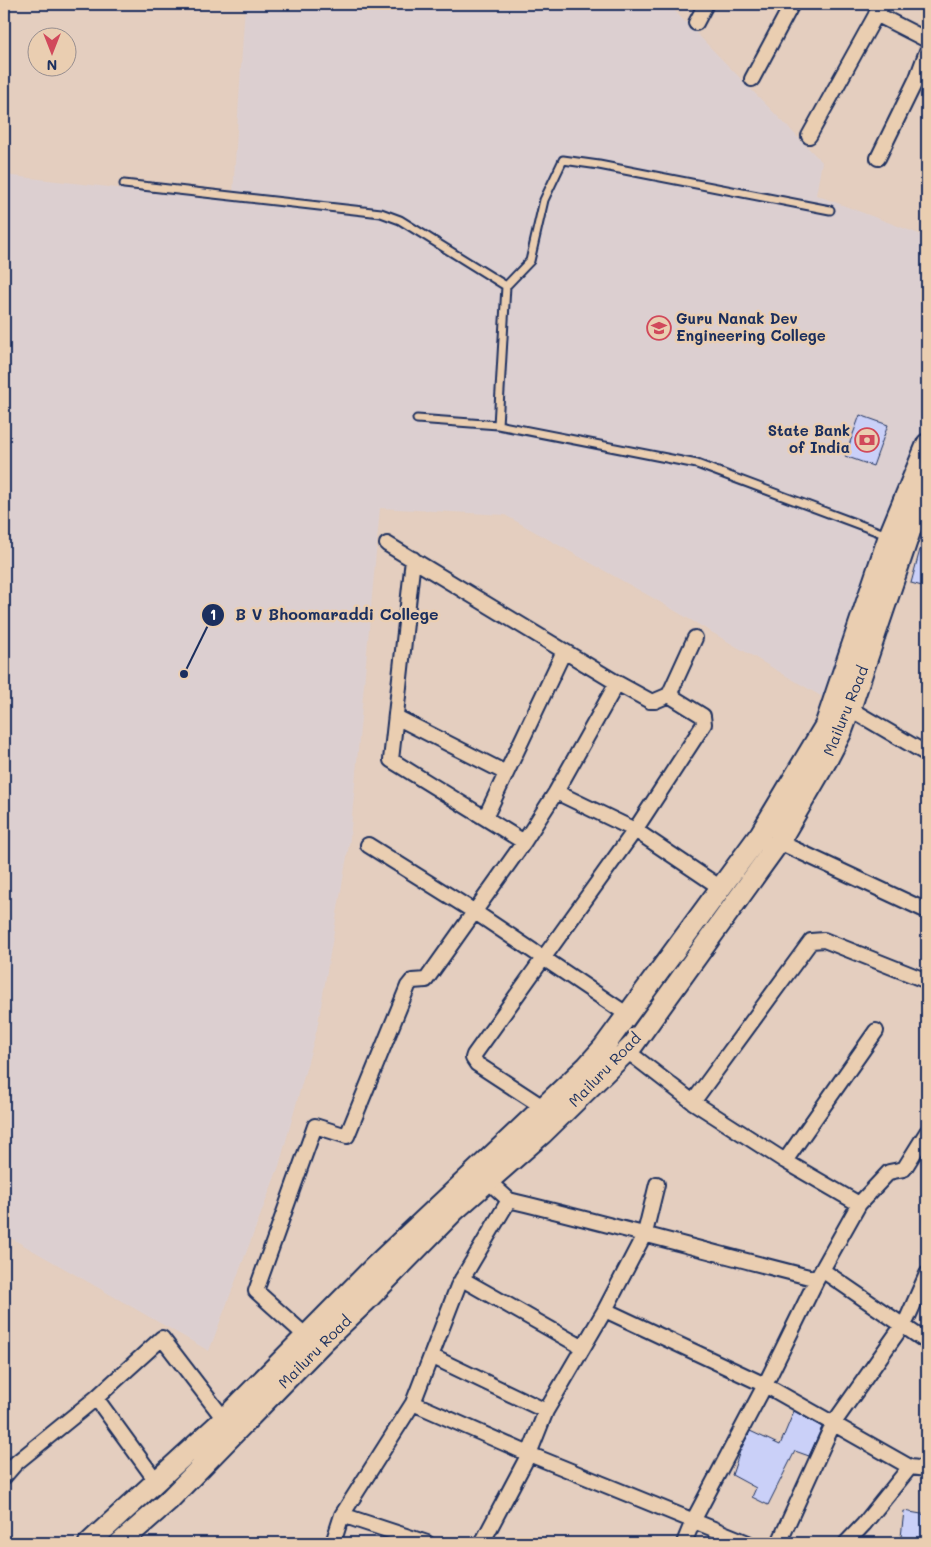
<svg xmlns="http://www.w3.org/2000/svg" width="931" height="1547" viewBox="0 0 931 1547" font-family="Mali,sans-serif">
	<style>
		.built { fill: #dccfd0 }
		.building { fill: #cad0f8; stroke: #1b2f5e }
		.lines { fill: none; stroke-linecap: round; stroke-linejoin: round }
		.lane-casing { stroke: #1b2f5e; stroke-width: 11 }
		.street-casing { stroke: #1b2f5e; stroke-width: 18 }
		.secondary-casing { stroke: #1b2f5e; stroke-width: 24 }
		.lane { stroke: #eaceb1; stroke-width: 7 }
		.street { stroke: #eaceb1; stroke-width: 14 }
		.secondary { stroke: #eaceb1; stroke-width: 20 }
		.labels { text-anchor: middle; stroke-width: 5; stroke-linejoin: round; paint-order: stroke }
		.poi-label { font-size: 15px; font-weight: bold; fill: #1b2f5e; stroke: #eaceb1; text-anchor: start }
		.street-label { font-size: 15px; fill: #1b2f5e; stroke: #eaceb1 }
		.leader { fill: none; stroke: #1b2f5e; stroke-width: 2 }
		.callout-dot { fill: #1b2f5e; stroke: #eaceb1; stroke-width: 2 }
		.mark-label { font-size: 15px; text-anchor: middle; font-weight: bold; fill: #fff }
		.callout-label { font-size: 16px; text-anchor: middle; font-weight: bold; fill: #1b2f5e; stroke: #eaceb1; stroke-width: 5; stroke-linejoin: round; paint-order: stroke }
	</style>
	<rect width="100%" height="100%" fill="#e4cebf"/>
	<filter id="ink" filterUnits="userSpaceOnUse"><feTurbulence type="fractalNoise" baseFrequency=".02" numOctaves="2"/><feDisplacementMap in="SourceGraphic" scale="10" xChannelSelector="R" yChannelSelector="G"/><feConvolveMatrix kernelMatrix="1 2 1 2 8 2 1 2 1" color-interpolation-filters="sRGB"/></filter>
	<g filter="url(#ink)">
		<path class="built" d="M245,4H668L822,162L816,195L927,237V419L894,503L826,699L653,598L505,515L380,508L350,839L317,1029L279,1166L209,1351L4,1234V175L135,190L233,194Z"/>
		<path class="building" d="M860,415L888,425L873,466L845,456Z
			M924,535H927V572L925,571L922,586L911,583Z
			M794,1411L822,1427L809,1456L795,1451L768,1505L752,1497L756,1488L732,1475L740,1451L750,1431L780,1445Z
			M904,1511L927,1515V1540L901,1537Z"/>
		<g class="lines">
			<g class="lane-casing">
				<path id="lane" d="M124,184L381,213L400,220L506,286
					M417,419L498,425L697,464L887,535
					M498,425L506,286L530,261L544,200L563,160L599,165L830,210"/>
			</g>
			<g class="street-casing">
				<path id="street" d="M876,14L927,40
					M696,23L706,4
					M752,79L792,4
					M809,136L882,4
					M878,158L917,78L927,51
					M387,544L617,683
					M413,559L391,760L524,842
					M850,709L927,754
					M396,717L506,773
					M556,792L617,683L650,701H655L669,695
					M485,818L564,651
					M779,842L927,911
					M368,845L475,912L628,1015
					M627,1051L693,1102L785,1161L859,1204
					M693,1102L811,941L824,940L927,981
					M543,1107L477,1064L473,1058L474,1055L635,830L704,724L703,716L669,695L695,638
					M785,1161L876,1031
					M509,1200C612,1225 714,1253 817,1279
					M822,1270L927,1342
					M462,1279L582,1347
					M605,1310L765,1385L910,1467L927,1469
					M306,1336L256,1291L315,1126L347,1136L408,986L412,981L426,980L524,842L556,792L635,830L721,888
					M431,1356L546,1411
					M96,1398L157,1482
					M413,1403L529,1454L748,1543
					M4,1477L16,1463L96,1398L162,1338L224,1419
					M342,1515L427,1543
					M333,1543L342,1515L413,1403L458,1286L509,1200L488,1181
					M482,1543L529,1454L546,1411L605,1310L645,1233L657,1184
					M684,1543L693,1521L765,1385L817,1279L859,1204L889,1172L904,1169L927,1132
					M779,1543L833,1424L907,1319L927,1274
					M846,1543L864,1524L910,1467"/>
			</g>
			<g class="secondary-casing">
				<path id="secondary" d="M89,1543L224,1419L375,1266L587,1066L603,1048L761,833L825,726L889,536L927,444
					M120,1543L168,1501L324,1341L365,1302L454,1211L542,1134L633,1045L779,842L828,758L841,733L850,709L927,481"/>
			</g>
			<use href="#lane" class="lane"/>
			<use href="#street" class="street"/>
			<use href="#secondary" class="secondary"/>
		</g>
	</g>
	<defs>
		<g id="university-ring" transform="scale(1.25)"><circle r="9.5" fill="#eaceb1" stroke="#d1495b" stroke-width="1.5"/><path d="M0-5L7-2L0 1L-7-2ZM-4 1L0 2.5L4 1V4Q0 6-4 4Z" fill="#d1495b"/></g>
		<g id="bank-ring" transform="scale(1.25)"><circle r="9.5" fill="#eaceb1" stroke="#d1495b" stroke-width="1.5"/><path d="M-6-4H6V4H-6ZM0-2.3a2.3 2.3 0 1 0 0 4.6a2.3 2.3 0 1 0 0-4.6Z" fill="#d1495b"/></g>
	</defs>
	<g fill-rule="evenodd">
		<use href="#university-ring" x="659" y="328"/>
		<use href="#bank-ring" x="867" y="440"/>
	</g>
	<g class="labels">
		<g class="poi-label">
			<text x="676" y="324">Guru Nanak Dev<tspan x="676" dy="17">Engineering College</tspan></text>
			<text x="850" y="436" text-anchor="end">State Bank<tspan x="850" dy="17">of India</tspan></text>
		</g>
		<g class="street-label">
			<text transform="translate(846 711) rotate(-68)" y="5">Mailuru Road</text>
			<text transform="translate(605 1070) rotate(-46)" y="5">Mailuru Road</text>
			<text transform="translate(315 1352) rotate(-45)" y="5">Mailuru Road</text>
		</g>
	</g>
	<path class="leader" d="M184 674L213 615"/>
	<g class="callout-dot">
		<circle cx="184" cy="674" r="5"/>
		<circle cx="213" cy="615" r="12"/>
	</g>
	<g class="mark-label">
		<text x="213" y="620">1</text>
	</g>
	<g class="callout-label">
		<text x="337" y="620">B V Bhoomaraddi College</text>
	</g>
	<rect width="931" height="1547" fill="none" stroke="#eaceb1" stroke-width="20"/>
	<rect x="10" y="10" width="911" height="1527" fill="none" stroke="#1b2f5e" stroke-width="2" filter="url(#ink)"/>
	<g transform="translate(52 52) rotate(180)"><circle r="24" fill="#eaceb1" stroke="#978e90"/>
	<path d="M0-4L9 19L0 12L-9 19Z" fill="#d1495b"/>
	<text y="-8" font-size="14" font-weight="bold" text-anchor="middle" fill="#1b2f5e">N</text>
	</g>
</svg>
